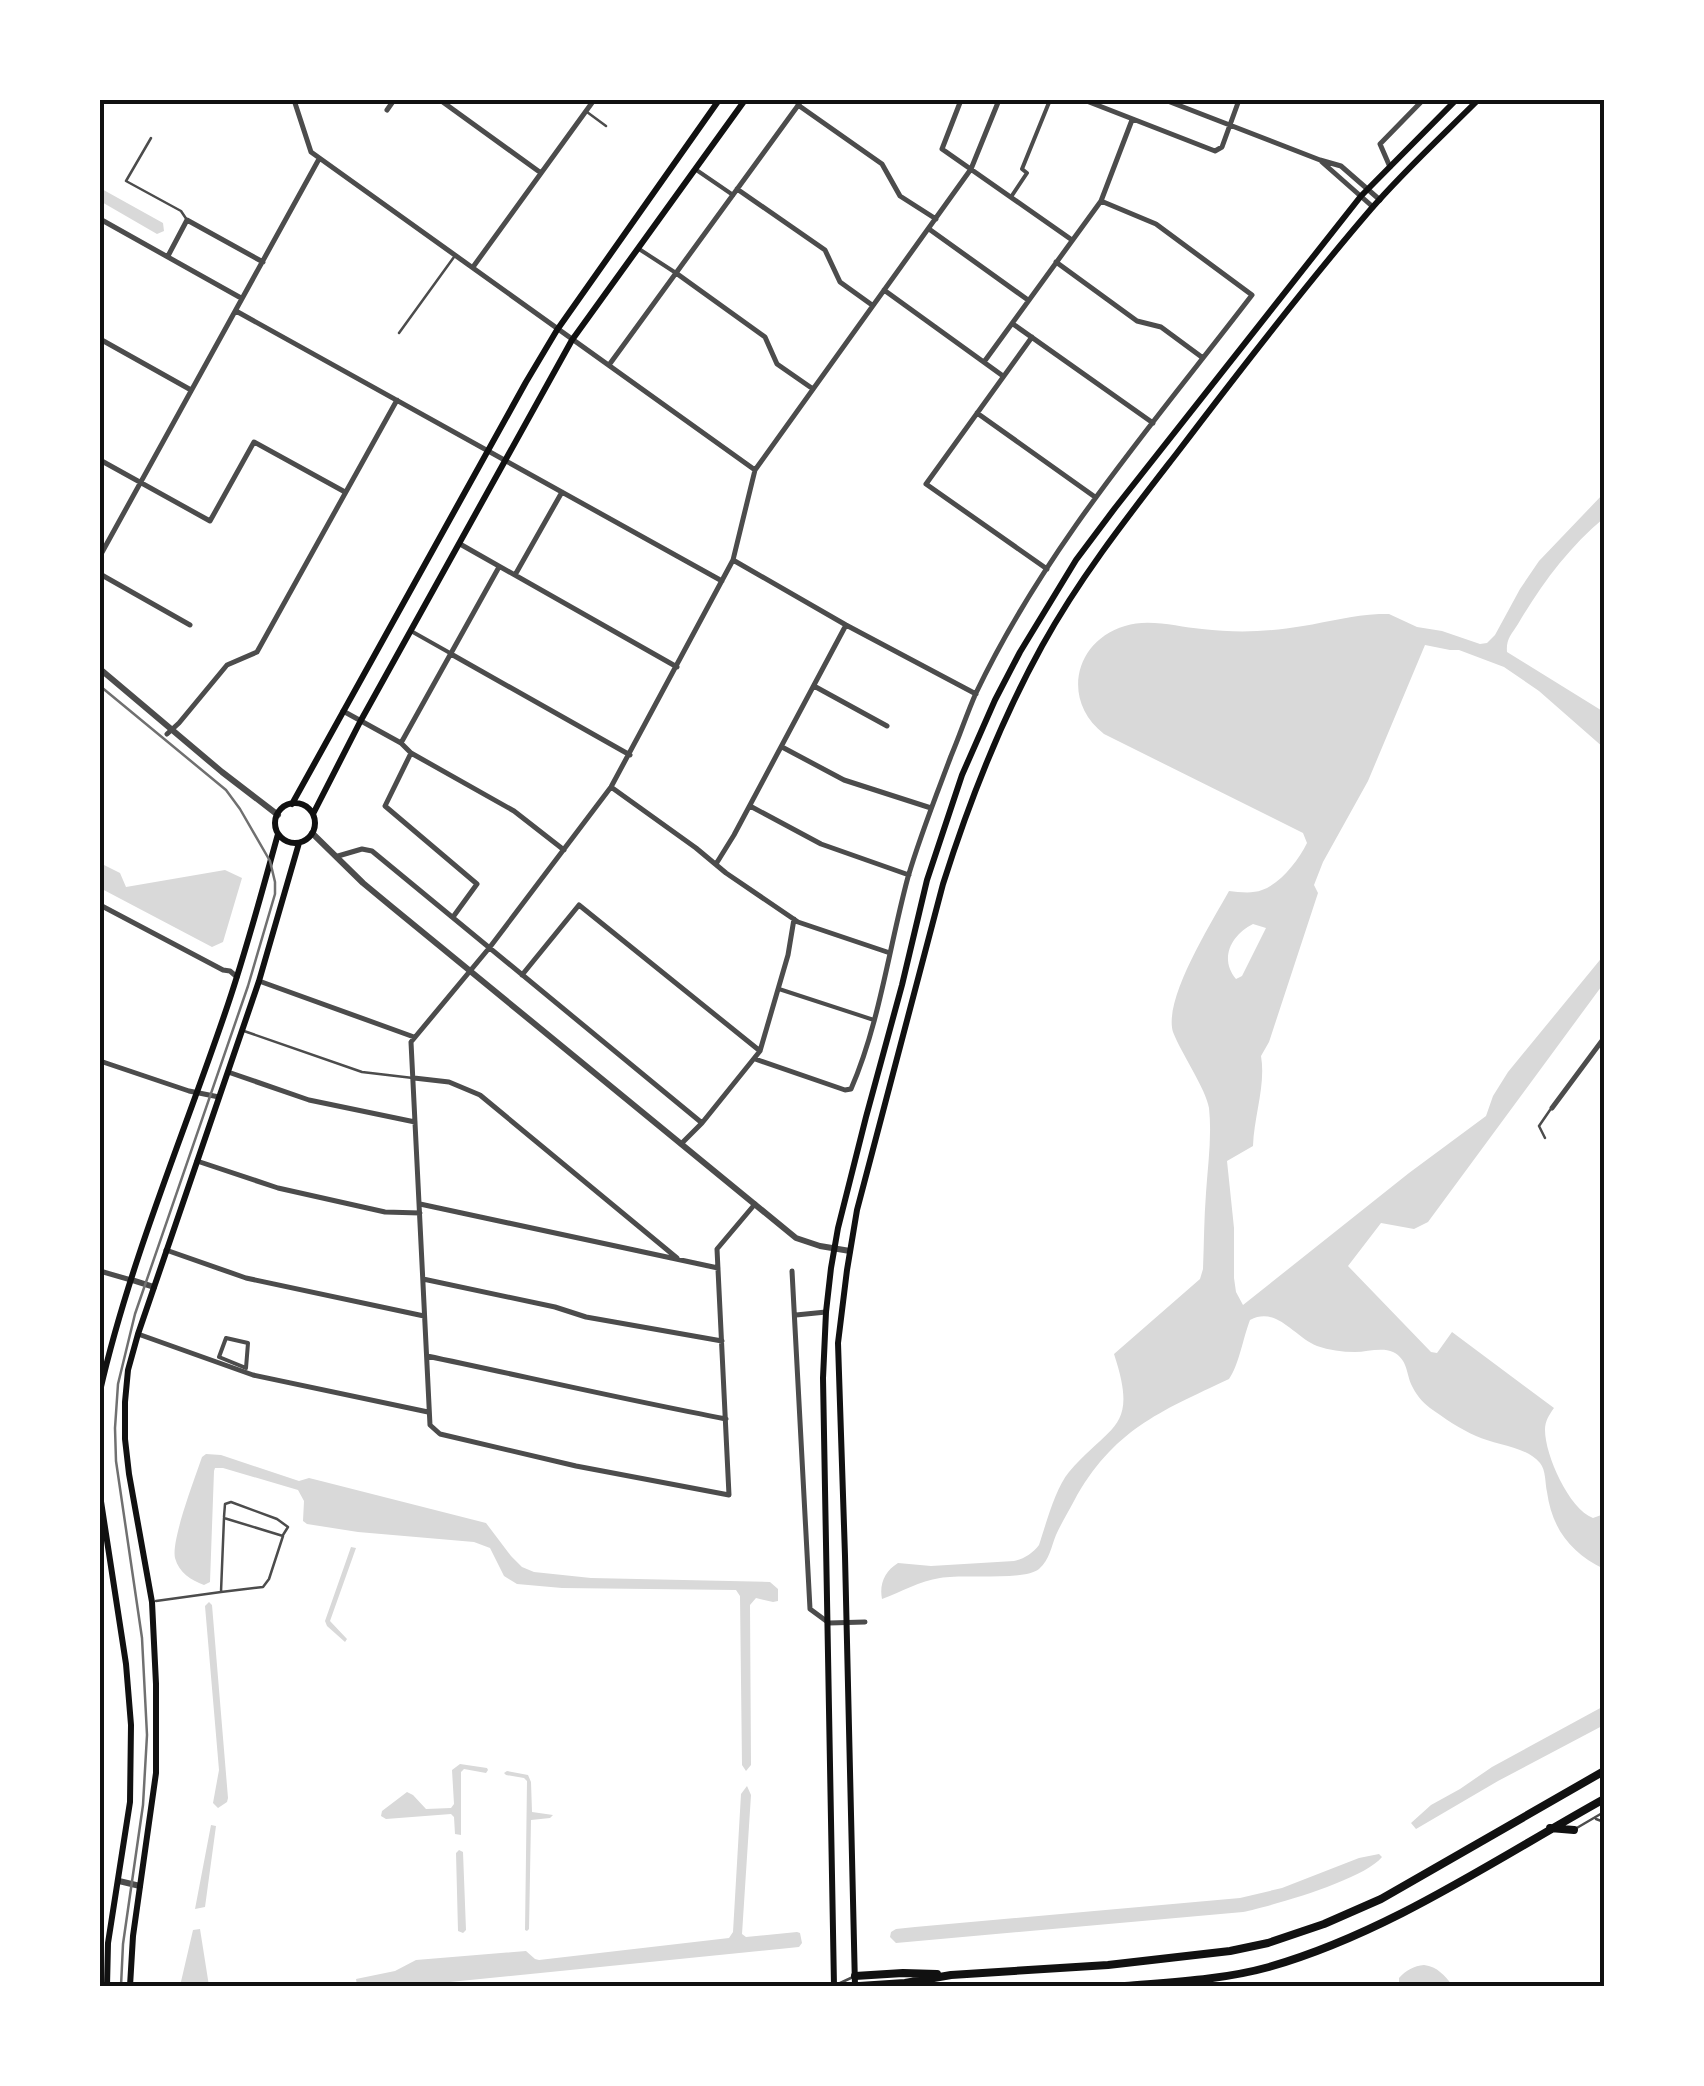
<svg xmlns="http://www.w3.org/2000/svg" width="1704" height="2086" viewBox="0 0 1704 2086" font-family="'DM Sans',sans-serif">
	<style>
		.water { fill: #d9d9d9; fill-rule: evenodd }
		.lines { fill: none; stroke-linecap: round; stroke-linejoin: round }
		.service { stroke: #4c4c4c; stroke-width: 2.5 }
		.pedestrian { stroke: #4c4c4c; stroke-width: 4 }
		.minor { stroke: #4c4c4c; stroke-width: 5 }
		.tertiary { stroke: #4c4c4c; stroke-width: 6 }
		.secondary { stroke: #111; stroke-width: 6 }
		.trunk { stroke: #111; stroke-width: 8 }
		.tram { stroke: #707070; stroke-width: 2.5 }
		.neatline { fill: none; stroke: #111; stroke-width: 4 }
	</style>
	<rect width="100%" height="100%" fill="#fff"/>
	<path class="water" d="M100,188L163,223L164,231L157,234L100,201Z
		M1604,493V518C1568,548 1541,585 1518,624C1511,635 1506,639 1507,652L1604,712V748L1539,691L1504,667L1459,650H1450L1425,645L1368,781L1323,862L1314,885L1318,893L1269,1042L1261,1056C1266,1085 1254,1116 1253,1146L1227,1161L1234,1228V1278L1236,1292L1243,1305L1409,1173L1486,1116L1493,1096L1508,1072L1604,955V983L1428,1222L1414,1229L1381,1223L1348,1266L1431,1352L1437,1353L1452,1332L1554,1408C1549,1415 1545,1421 1545,1430C1545,1455 1569,1509 1593,1518L1604,1514V1569C1571,1553 1552,1529 1547,1492C1545,1483 1546,1470 1540,1463C1526,1446 1495,1445 1476,1436C1460,1429 1444,1418 1430,1408C1422,1402 1415,1393 1411,1384C1406,1371 1407,1359 1393,1352C1382,1347 1367,1352 1355,1352C1342,1352 1329,1350 1317,1346C1293,1336 1277,1306 1250,1320C1243,1338 1239,1365 1229,1379C1159,1412 1113,1430 1074,1501C1068,1512 1061,1524 1056,1535C1051,1547 1050,1559 1039,1569C1025,1581 962,1574 940,1578C920,1581 901,1592 882,1599C879,1584 885,1571 898,1563L931,1566L1014,1561C1024,1559 1033,1553 1039,1545C1046,1524 1055,1489 1069,1472C1111,1423 1139,1430 1114,1354L1200,1279L1203,1269C1204,1244 1204,1218 1206,1193C1208,1164 1212,1136 1209,1108C1206,1089 1181,1053 1173,1032C1163,999 1212,922 1229,891C1239,892 1252,894 1262,890C1281,883 1298,861 1307,843L1303,833L1104,734C1061,701 1074,641 1125,626C1149,618 1178,627 1202,629C1236,633 1269,632 1303,626C1328,622 1353,615 1379,614H1389L1417,627L1442,631L1480,644L1487,643L1495,635L1520,589L1539,561ZM1253,924L1266,928L1242,976L1236,979C1219,959 1231,935 1253,924Z
		M100,863L120,873L126,887L225,870L242,878L223,942L212,947L100,888Z
		M206,1454L221,1455L299,1481L309,1478L321,1481L486,1523L511,1556L522,1567L534,1572L591,1578L770,1582L778,1589V1601L773,1602L756,1598L750,1605L751,1765L746,1771L742,1765L740,1596L736,1590L562,1588L517,1584L504,1576L490,1548L474,1542L358,1532L307,1524L303,1521L304,1501L298,1490L223,1468H215L214,1471L210,1582L204,1585C191,1580 179,1573 175,1558C171,1540 195,1478 202,1457Z
		M351,1547L356,1548L330,1621L347,1639L345,1642L327,1626L325,1621Z
		M209,1602L212,1605L228,1798L227,1802L218,1808L213,1803L219,1770L205,1606Z
		M1604,1706V1725L1498,1781L1416,1829L1411,1823L1431,1805L1460,1789L1492,1767Z
		M460,1764L487,1768L488,1770L486,1773L464,1769L461,1772V1835L455,1834L454,1817L451,1814L386,1819L381,1816L382,1811L407,1792L413,1795L426,1809L451,1808L454,1804L452,1770Z
		M507,1771L528,1775L531,1782L532,1812L553,1815L550,1818L531,1820L529,1929L527,1931L525,1930L527,1781L524,1778L506,1775L504,1773Z
		M747,1786L751,1795L742,1934L746,1937L797,1932L800,1933L802,1943L799,1947L410,1986H353L357,1985L356,1979L395,1971L416,1960L526,1951L535,1959L539,1960L729,1938L733,1932L741,1794Z
		M211,1825L216,1826L205,1907L195,1909Z
		M459,1850L463,1852L466,1930L463,1933L458,1931L456,1853Z
		M1379,1854L1382,1857C1363,1880 1275,1905 1243,1912L896,1943L890,1937L891,1932L896,1929L915,1927L1240,1898L1282,1888L1359,1858Z
		M200,1929L209,1986H180L193,1930Z
		M1424,1965C1438,1967 1444,1975 1453,1986H1399V1978C1406,1970 1414,1966 1424,1965Z"/>
	<g class="lines">
		<path class="service" d="M587,112L606,126
			M151,138L126,181L181,211L187,220
			M399,333L454,257
			M244,1031L362,1072L413,1078
			M1545,1138L1539,1126L1550,1110
			M224,1517L225,1504L231,1502L277,1519L288,1527L283,1535
			M156,1601L221,1592L224,1518L283,1536L269,1579L263,1587L221,1592
			M1596,1819L1604,1822
			M1575,1829L1604,1812
			M838,1984L853,1977"/>
		<path class="pedestrian" d="M695,169L733,195
			M1011,197L1027,173L1022,169L1050,100
			M639,249L676,273
			M411,631L450,653
			M779,989L874,1020
			M226,1338L248,1343L246,1368L219,1357Z"/>
		<path class="minor" d="M294,100L311,152L755,470
			M440,100L541,173
			M961,100L942,149L1072,240
			M1084,100L1215,151L1222,147L1239,100
			M1165,100L1320,160L1341,166L1380,200
			M798,105L882,164L900,196L936,219
			M387,110L394,100
			M1322,162L1373,207
			M1390,167L1380,144L1423,100
			M737,189L825,250L840,282L872,305
			M100,219L241,298
			M929,229L1028,300
			M168,256L187,220L263,262
			M1056,262L1137,321L1161,327L1203,358
			M473,267L594,100
			M676,273L765,337L777,364L813,389
			M884,290L1003,376
			M236,311L722,581
			M1013,324L1153,423
			M1032,337L926,484L1047,569
			M100,339L191,390
			M984,362L1101,201L1132,120
			M609,365L802,100
			M977,413L1095,497
			M100,460L210,521L254,442L345,492
			M460,544L677,667
			M100,556L319,159
			M733,560L846,625L976,694
			M100,574L190,625
			M515,575L562,492
			M451,654L630,755
			M814,686L887,726
			M343,711L401,743L411,753L514,811L564,850
			M167,734L179,723L227,665L257,652L397,400
			M401,743L499,567
			M782,747L844,780L931,808
			M411,753L385,806L477,884L453,917
			M611,787L696,848L726,873L798,922L890,953
			M750,806L821,844L909,875
			M338,856L362,849L372,851L702,1123
			M716,864L734,835L846,625
			M100,905L223,970L230,971L237,977
			M522,975L579,905L760,1051
			M259,981L414,1037
			M755,1059L845,1090L851,1089C880,1022 889,947 908,877C920,836 936,796 951,756C960,735 967,713 976,693C1046,546 1154,423 1252,295L1156,224L1101,201
			M100,1061L189,1091L219,1097
			M228,1072L309,1100L415,1122
			M414,1078L449,1082L480,1095L677,1258
			M1552,1108L1604,1038
			M681,1144L702,1123L760,1051L788,955L794,919
			M197,1161L278,1188L385,1212L420,1213
			M420,1204L718,1268
			M755,1204L717,1249L729,1495L576,1466L440,1434L430,1425L411,1042L490,947L611,787L733,560L755,470L971,169L999,100
			M166,1250L246,1278L424,1316
			M100,1271L131,1280
			M792,1271L810,1609L829,1623L865,1622
			M423,1279L555,1307L586,1317L722,1341
			M796,1315L826,1312
			M138,1334L253,1375L428,1412
			M427,1356C527,1377 626,1400 726,1419"/>
		<path class="tertiary" d="M100,669L222,772L278,815
			M312,833L363,883L392,907L796,1238L820,1246L850,1251
			M132,1280L154,1287
			M119,1881L140,1886"/>
		<path class="secondary" d="M275 823a20 20 0 1 1 40 0a20 20 0 1 1-40 0Z
			M292,804L526,382L557,330L719,100
			M313,814L360,722L572,340L745,100
			M100,1391C129,1264 182,1139 224,1016C245,956 261,895 278,834
			M100,1495L126,1664L131,1725L130,1802L108,1943L107,1986
			M130,1986L133,1936L156,1773V1684L152,1602L129,1474L125,1439V1402L128,1370L138,1334L259,981L299,843
			M834,1986L823,1378L826,1312L831,1268L838,1228L866,1117L902,985L927,880L962,775L995,700L1020,652L1076,560L1115,508L1361,196L1456,100
			M855,1986L845,1556L838,1343L847,1270L857,1210L943,884C969,802 1000,722 1042,646C1080,577 1129,515 1177,453C1240,370 1304,287 1371,209C1404,171 1442,136 1478,100"/>
		<path class="trunk" d="M1550,1828L1574,1830
			M855,1976L903,1973L937,1974
			M859,1986L905,1983L951,1975L1108,1965L1230,1951L1268,1943L1324,1924L1381,1899L1604,1771
			M1125,1986C1173,1982 1222,1980 1269,1967C1388,1933 1496,1859 1604,1799"/>
		<path class="tram" d="M100,686L226,790L240,809L270,861L275,882V894L248,986L135,1314L118,1384L115,1428L116,1461L142,1638L147,1735L143,1805L123,1944L121,1986"/>
	</g>
	<rect width="1704" height="2086" fill="none" stroke="#ffffff" stroke-width="205"/>
	<rect x="102" y="102" width="1500" height="1882" class="neatline"/>
</svg>
